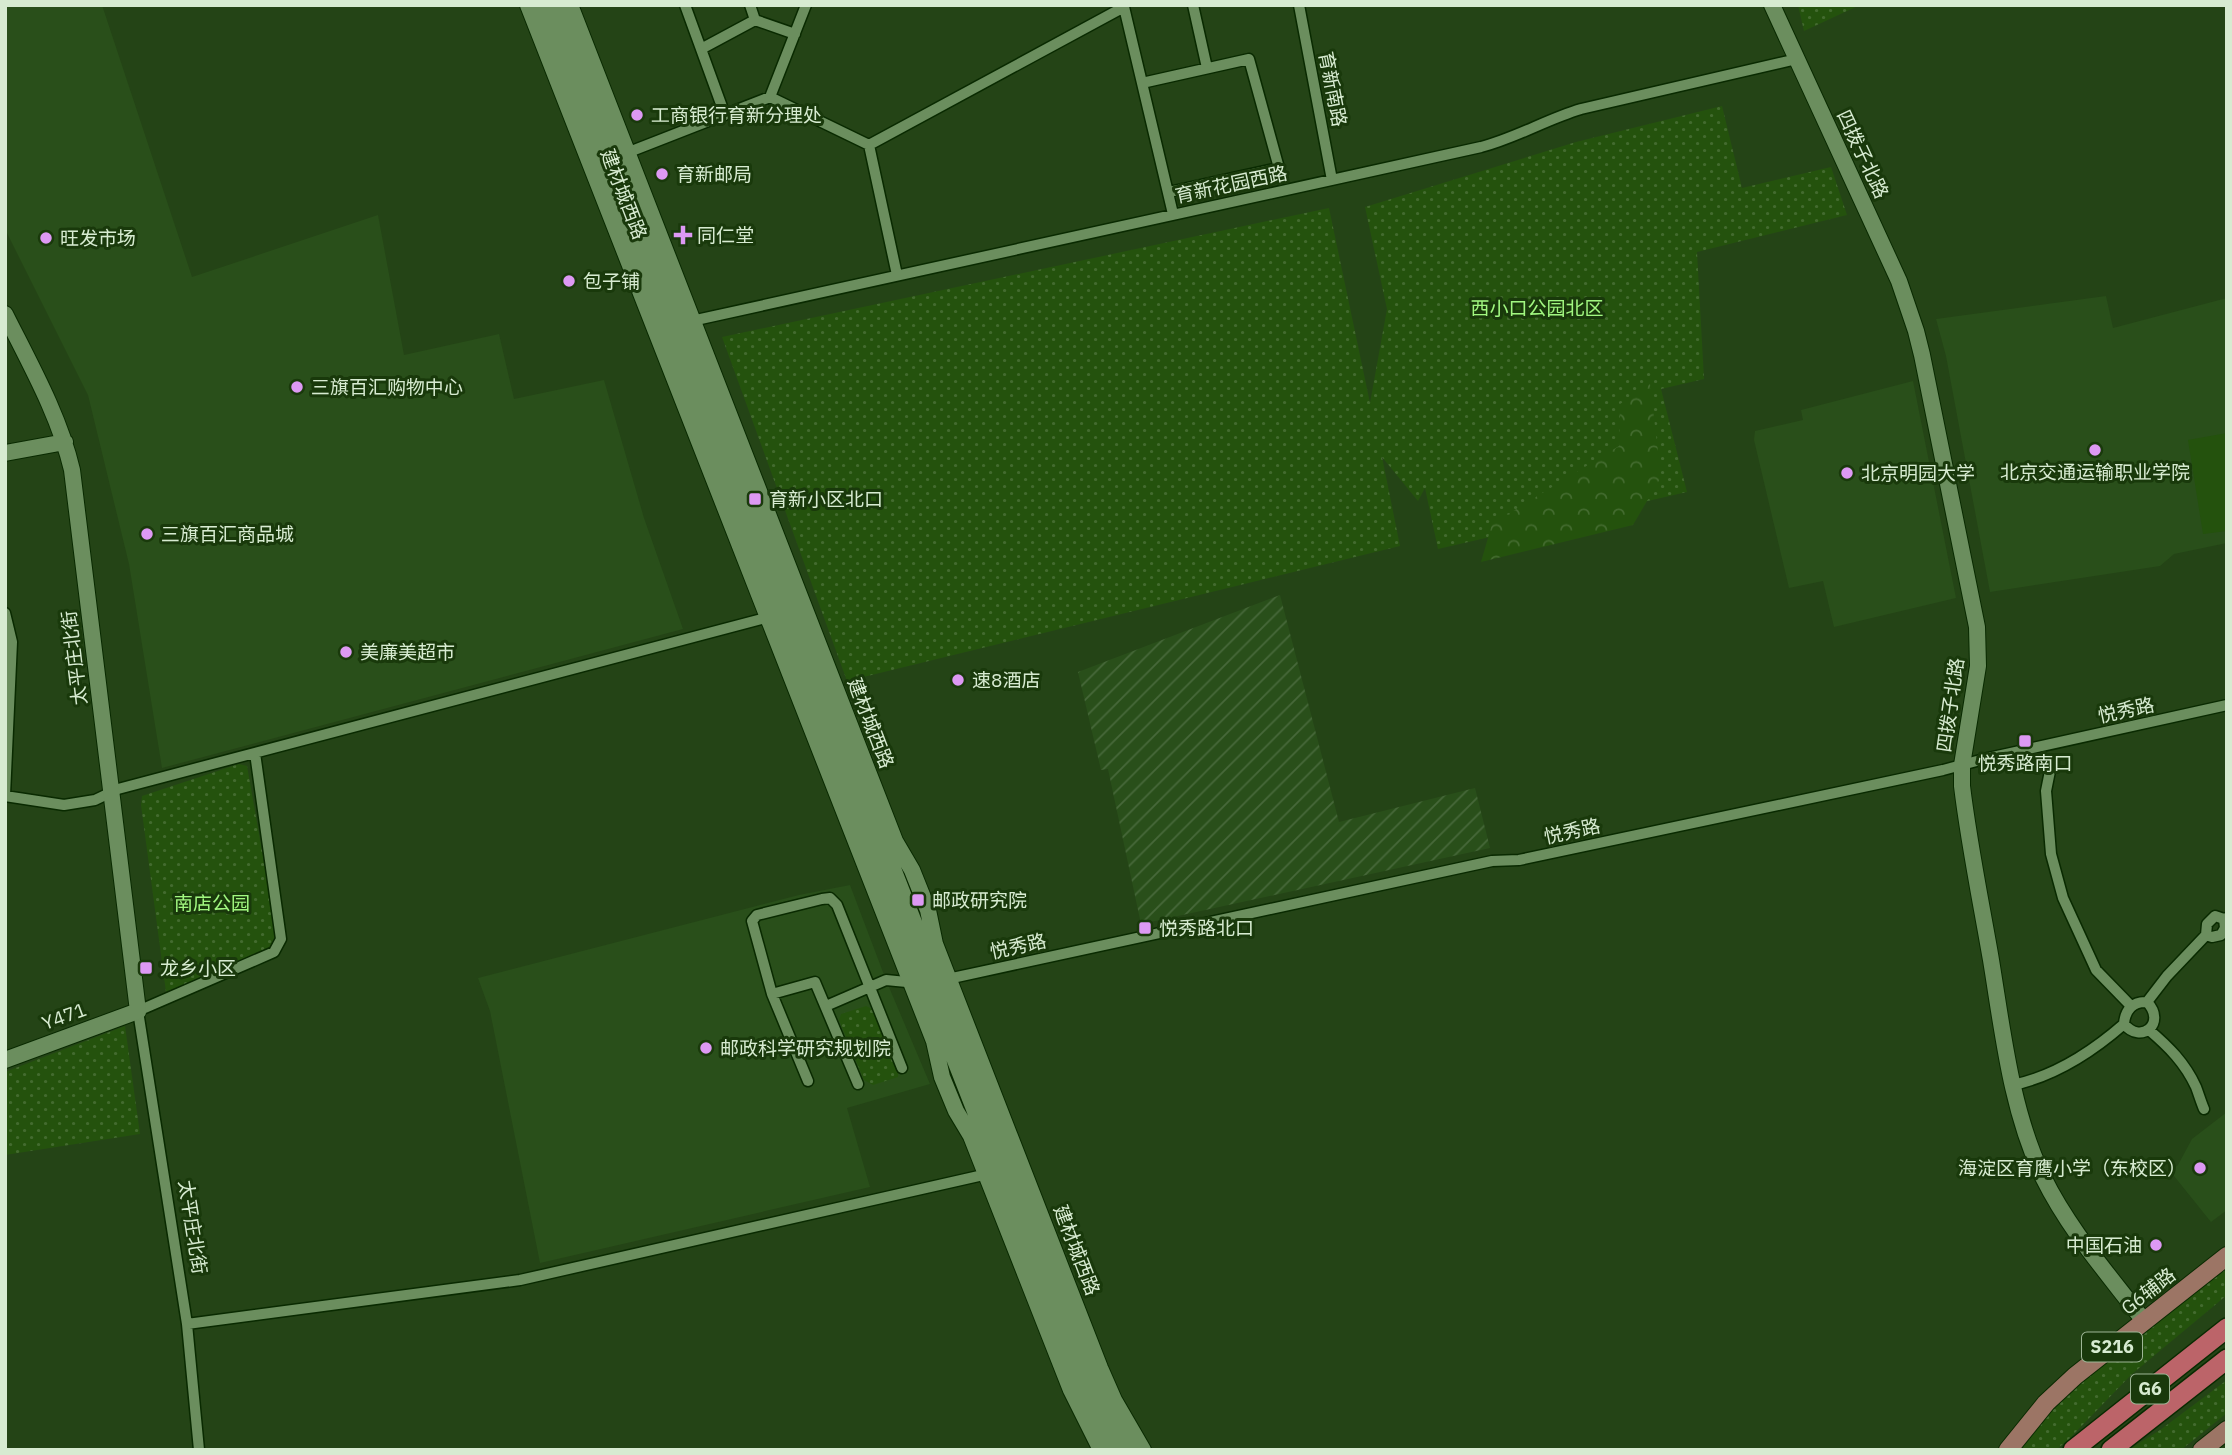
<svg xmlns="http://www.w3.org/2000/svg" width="2232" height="1455" viewBox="0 0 2232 1455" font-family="'IBM Plex Sans','Noto Sans SC',sans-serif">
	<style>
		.built { fill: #294f1a }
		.industrial { fill: url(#industrial-furrows) }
		.green { fill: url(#green-dots) }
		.forest { fill: url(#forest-crowns) }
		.pitch { fill: #24520d }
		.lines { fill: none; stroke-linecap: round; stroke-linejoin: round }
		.street-casing { stroke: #092a00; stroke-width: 13 }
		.secondary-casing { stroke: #092a00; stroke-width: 18 }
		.primary-casing { stroke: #092a00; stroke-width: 20 }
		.highway-casing { stroke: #092a00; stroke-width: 22 }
		.street { stroke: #6b8e5e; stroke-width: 10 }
		.secondary { stroke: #6b8e5e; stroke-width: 16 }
		.primary { stroke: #9c7565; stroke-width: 18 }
		.highway { stroke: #bc6469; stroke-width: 19 }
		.poi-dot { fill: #dd99f3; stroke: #19390b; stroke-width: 2.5 }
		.labels { text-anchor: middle; stroke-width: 6; stroke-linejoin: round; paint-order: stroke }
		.shield { fill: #19390b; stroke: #9eb696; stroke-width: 2 }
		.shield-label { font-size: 18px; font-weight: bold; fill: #d7ebd1 }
		.street-label { font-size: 19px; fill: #d7ebd1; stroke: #19390b }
		.poi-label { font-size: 19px; fill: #d7ebd1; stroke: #19390b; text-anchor: start }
		.park-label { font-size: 19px; fill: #a1f780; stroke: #19390b }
	</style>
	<defs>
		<pattern id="industrial-furrows" width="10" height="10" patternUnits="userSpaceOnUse" patternTransform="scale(1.75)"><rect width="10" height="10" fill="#294f1a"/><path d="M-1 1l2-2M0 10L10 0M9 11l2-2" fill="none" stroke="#47683a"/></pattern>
		<pattern id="green-dots" width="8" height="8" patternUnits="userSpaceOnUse" patternTransform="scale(1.75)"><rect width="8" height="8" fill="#24520d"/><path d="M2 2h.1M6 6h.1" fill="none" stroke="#436b2f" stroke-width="1.8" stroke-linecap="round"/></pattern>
		<pattern id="forest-crowns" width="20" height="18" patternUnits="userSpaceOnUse" patternTransform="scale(1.75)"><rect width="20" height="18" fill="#24520d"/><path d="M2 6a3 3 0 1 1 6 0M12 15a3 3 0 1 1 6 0" fill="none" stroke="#436b2f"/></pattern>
	</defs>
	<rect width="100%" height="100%" fill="#244416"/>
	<path class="built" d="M5,5H102L192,277L378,215L404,355L499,334L514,399L604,380L644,518L683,629L162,768L129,564L88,395L5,229Z
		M2106,296L2113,328L2227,298V543L2174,554L2160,566L1990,592L1946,356L1936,319Z
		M1913,381L1956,598L1834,627L1823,581L1789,588L1754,440L1755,431L1803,420L1801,410Z
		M850,885L886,980L930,1084L847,1108L870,1187L540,1263L490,1011L478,978L799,895Z
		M2227,1112V1210L2211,1222L2170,1171L2178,1165L2192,1139Z"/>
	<path class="industrial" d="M1280,595L1339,822L1475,788L1490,848L1141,924L1108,769L1101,770L1078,672Z"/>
	<path class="green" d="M1798,5H1860L1804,31Z
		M1722,106L1742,188L1831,167L1847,215L1697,252L1704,379L1661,389L1687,492L1438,549L1425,488L1418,501L1382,457L1400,546L847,681L722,337L1329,208L1370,403L1387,309L1365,207L1576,142Z
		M239,764L247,766L277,936L272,949L166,992L141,805L142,796Z
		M866,1006L872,1009L898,1071V1077L873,1085L864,1080L839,1020L841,1014Z
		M125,1026L140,1134L5,1155V1072Z
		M2227,1262V1295L2132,1374L2069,1439L2056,1450H2015L2055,1402Z
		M2227,1380V1413L2181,1450H2128L2160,1430Z"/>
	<path class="forest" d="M1650,384L1661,477L1633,525L1481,562L1492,524L1619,446L1620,404Z"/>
	<path class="pitch" d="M2227,433V531L2203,534L2188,440Z"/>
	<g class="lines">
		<g class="street-casing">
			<path id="street" d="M685,5L725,115
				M1193,5L1207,68
				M1299,5L1332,180
				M755,20L795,34
				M701,49L755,20L750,5
				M1142,83L1249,59L1279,168L1169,192
				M770,97L806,5
				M869,145L897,275
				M624,154L770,97L869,145L1124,7L1173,214
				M687,322L1481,147C1516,138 1547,119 1581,109L1797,59
				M5,613L12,642L5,795
				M2050,771L2046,791L2051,854L2063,898L2096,970L2131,1006
				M5,796L64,805L95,800L118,789L773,616
				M2224,919L2225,928L2221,935L2212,937L2206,935L2207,924L2215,916L2224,919L2227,918
				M943,980L1492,861L1519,860L1943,770L1988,758L2227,705
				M772,994L815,982L858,1084
				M2147,1002L2167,976L2206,935
				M826,1006L886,980L917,983
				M2149,1030C2169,1047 2185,1063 2196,1087C2199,1095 2201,1102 2204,1109
				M808,1081L772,994L752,921L757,915L822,899L830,898L837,905L902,1068
				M2013,1085C2055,1076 2092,1052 2124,1024C2125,1010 2133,1001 2147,1002C2167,1023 2141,1045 2124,1024
				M187,1324L520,1280L992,1173
				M199,1450L187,1324L138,1011L274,952L281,939L255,753"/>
		</g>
		<g class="secondary-casing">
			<path id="secondary" d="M528,5L934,1041L942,1077L956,1111L971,1136L1071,1390L1101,1450
				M541,5L1078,1374L1097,1419L1115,1450
				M556,5L1086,1363L1103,1404L1128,1450
				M570,5L895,841L912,870L928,910L935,944L1100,1368L1114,1400L1143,1450
				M1772,5L1899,281L1916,331L1922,355L1977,627L1978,666L1962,765V786C1969,844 1981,902 1991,960C2003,1033 2011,1110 2043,1177C2069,1230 2109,1275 2144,1321
				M5,314C30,364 59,415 72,470L138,1011L5,1060
				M5,453L65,442"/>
		</g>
		<g class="primary-casing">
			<path id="primary" d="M2008,1450L2046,1403L2075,1376L2227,1256
				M2202,1450L2227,1430"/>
		</g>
		<g class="highway-casing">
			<path id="highway" d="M2073,1450L2227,1328
				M2111,1450L2227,1359"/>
		</g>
		<use href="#street" class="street"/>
		<use href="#secondary" class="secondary"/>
		<use href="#primary" class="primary"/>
		<use href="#highway" class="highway"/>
	</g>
	<g class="poi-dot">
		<circle cx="637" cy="115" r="7"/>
		<circle cx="662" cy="174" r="7"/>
		<path d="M679.5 224.5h7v7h7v7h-7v7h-7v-7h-7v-7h7z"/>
		<circle cx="46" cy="238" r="7"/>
		<circle cx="569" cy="281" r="7"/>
		<circle cx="297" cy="387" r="7"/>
		<circle cx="2095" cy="450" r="7"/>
		<circle cx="1847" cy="473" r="7"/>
		<rect x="748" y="492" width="14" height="14" rx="3.5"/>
		<circle cx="147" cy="534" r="7"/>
		<circle cx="346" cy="652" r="7"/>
		<circle cx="958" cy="680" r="7"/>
		<rect x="2018" y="734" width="14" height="14" rx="3.5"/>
		<rect x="911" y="893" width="14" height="14" rx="3.5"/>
		<rect x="1138" y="921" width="14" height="14" rx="3.5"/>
		<rect x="139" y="961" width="14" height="14" rx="3.5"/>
		<circle cx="706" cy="1048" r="7"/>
		<circle cx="2200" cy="1168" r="7"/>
		<circle cx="2156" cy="1245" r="7"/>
	</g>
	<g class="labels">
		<g class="shield">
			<rect x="2082" y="1332.5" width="60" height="29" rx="5"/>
			<rect x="2131" y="1374.5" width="38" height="29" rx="5"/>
		</g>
		<g class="shield-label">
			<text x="2112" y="1353">S216</text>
			<text x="2150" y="1395">G6</text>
		</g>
		<g class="street-label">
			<text transform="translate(1333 89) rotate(79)" y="7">育新南路</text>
			<text transform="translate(1863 154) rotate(65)" y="7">四拨子北路</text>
			<text transform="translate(1231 184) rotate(-12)" y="7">育新花园西路</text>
			<text transform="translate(624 194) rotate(69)" y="7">建材城西路</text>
			<text transform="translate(74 658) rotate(-97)" y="7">太平庄北街</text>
			<text transform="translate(1950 705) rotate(-82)" y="7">四拨子北路</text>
			<text transform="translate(2126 710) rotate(-12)" y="7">悦秀路</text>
			<text transform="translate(871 723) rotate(69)" y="7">建材城西路</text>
			<text transform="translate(1572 831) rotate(-12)" y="7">悦秀路</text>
			<text transform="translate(1018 946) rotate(-12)" y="7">悦秀路</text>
			<text transform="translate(64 1016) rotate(-20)" y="7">Y471</text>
			<text transform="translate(193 1227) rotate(81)" y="7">太平庄北街</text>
			<text transform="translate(1077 1250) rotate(69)" y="7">建材城西路</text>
			<text transform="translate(2148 1291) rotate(-38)" y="7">G6辅路</text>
		</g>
		<g class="poi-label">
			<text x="651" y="122">工商银行育新分理处</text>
			<text x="676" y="181">育新邮局</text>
			<text x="697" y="242">同仁堂</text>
			<text x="60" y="245">旺发市场</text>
			<text x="583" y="288">包子铺</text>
			<text x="311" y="394">三旗百汇购物中心</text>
			<text x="2095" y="479" text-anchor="middle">北京交通运输职业学院</text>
			<text x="1861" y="480">北京明园大学</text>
			<text x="769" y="506">育新小区北口</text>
			<text x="161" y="541">三旗百汇商品城</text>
			<text x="360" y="659">美廉美超市</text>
			<text x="972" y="687">速8酒店</text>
			<text x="2025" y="770" text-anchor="middle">悦秀路南口</text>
			<text x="932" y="907">邮政研究院</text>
			<text x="1159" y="935">悦秀路北口</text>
			<text x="160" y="975">龙乡小区</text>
			<text x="720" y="1055">邮政科学研究规划院</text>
			<text x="2186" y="1175" text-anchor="end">海淀区育鹰小学（东校区）</text>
			<text x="2142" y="1252" text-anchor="end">中国石油</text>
		</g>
		<g class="park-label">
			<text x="1537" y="315">西小口公园北区</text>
			<text x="212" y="910">南店公园</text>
		</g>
	</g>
	<rect width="2232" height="1455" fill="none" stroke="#d7ebd1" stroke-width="14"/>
</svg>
